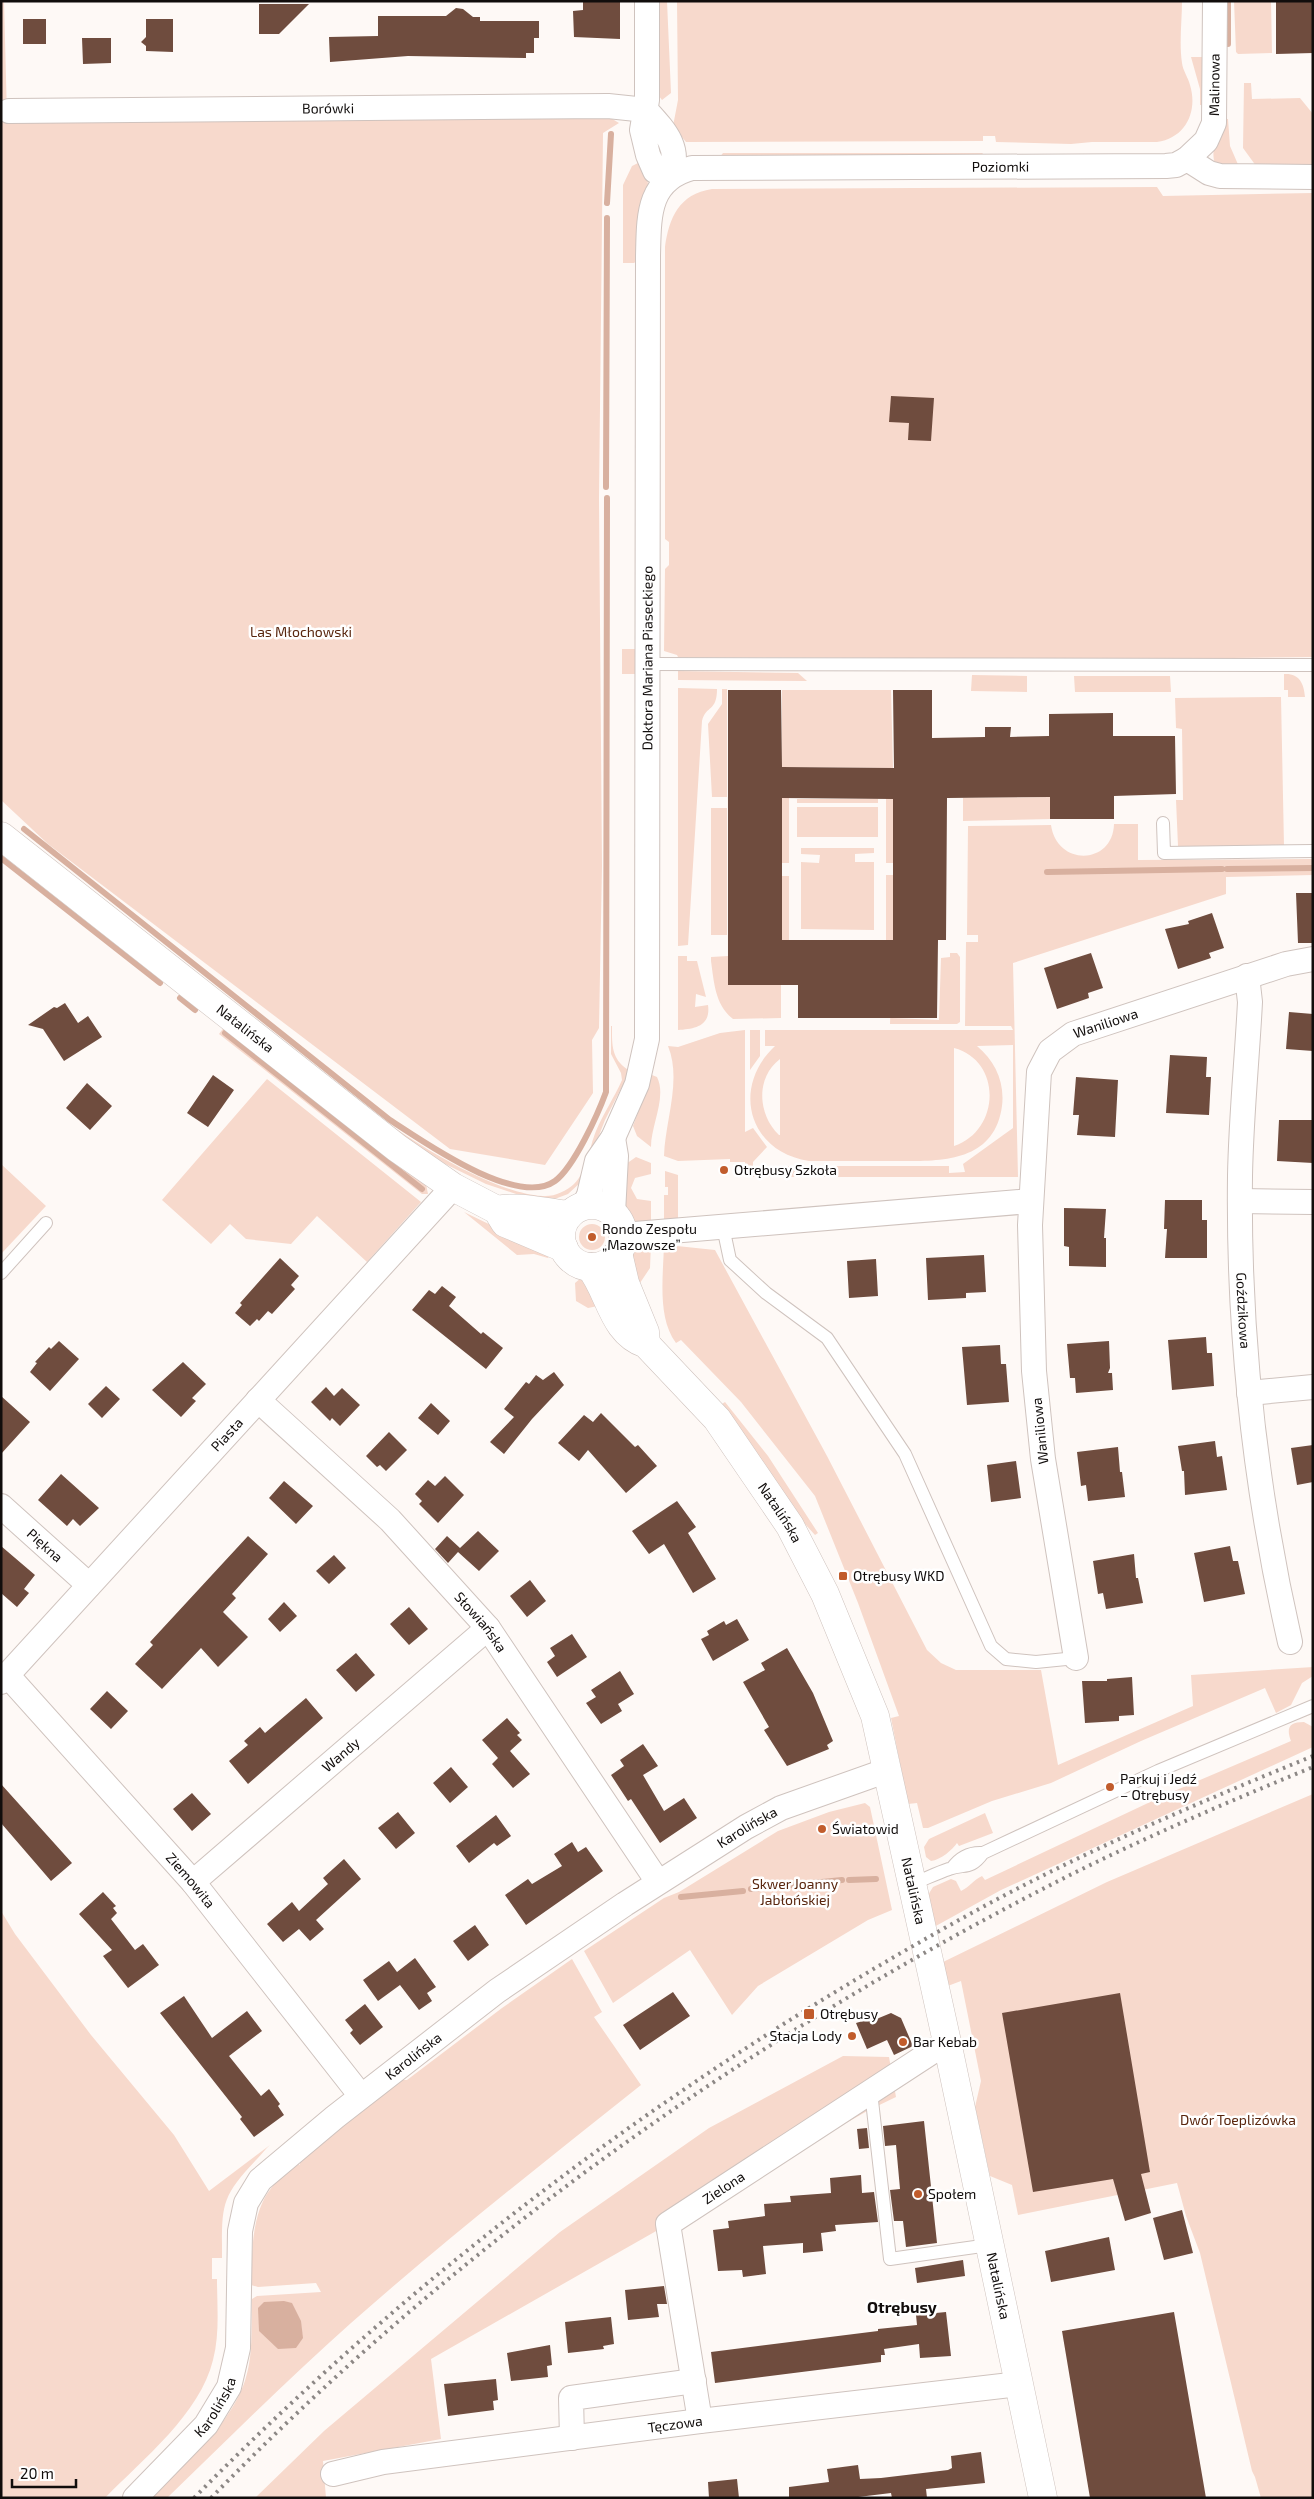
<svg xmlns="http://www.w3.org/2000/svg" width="1314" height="2499" viewBox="0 0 1314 2499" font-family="'Exo 2',sans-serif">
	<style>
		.green { fill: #f7d9cc; fill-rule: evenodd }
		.water { fill: #d8b09f }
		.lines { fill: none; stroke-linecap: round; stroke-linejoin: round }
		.stream { stroke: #d8b09f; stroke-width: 6 }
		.building { fill: #6f4c3e; fill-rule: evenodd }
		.service-casing { stroke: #cfc3be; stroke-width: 14 }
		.minor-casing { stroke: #cfc3be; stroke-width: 26 }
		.secondary-casing { stroke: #cfc3be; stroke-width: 29 }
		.service { stroke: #fff; stroke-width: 12 }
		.minor { stroke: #fff; stroke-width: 24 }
		.secondary { stroke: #fff; stroke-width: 28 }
		.rail { stroke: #8c8785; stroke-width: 4; stroke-dasharray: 2.5 5; stroke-linecap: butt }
		.poi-dot { fill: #c15c2c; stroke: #fff; stroke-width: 2 }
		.labels { text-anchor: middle; stroke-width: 5; stroke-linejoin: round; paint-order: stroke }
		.street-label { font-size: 14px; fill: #110d0c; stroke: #fff }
		.park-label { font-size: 14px; fill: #59260e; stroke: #fff }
		.poi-label { font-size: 14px; fill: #110d0c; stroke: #fff; text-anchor: start }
		.quarter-label { font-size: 16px; font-weight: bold; fill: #110d0c; stroke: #fff }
	</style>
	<rect width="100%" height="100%" fill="#fef9f6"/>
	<path class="green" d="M1,1H4L7,116L609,117L619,123L603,133L599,499L602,866L599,1028L592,1040L593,1093L545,1165L450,1149L48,844L1,800Z
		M652,1H667L671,93L662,100L653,88Z
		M677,1H1182C1182,21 1179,43 1182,63C1183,71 1188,77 1190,85C1198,111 1186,138 1157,142H1092L1071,144L996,142L995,136H983V141L686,142L673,126L678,100Z
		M1234,1H1271L1272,53L1238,54L1236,52Z
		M1191,57H1204L1207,105H1200V89Z
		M1244,83H1251L1252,99L1300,98L1313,114V170H1259L1243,148Z
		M1223,119H1228L1230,146L1240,169L1215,164C1210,149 1218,134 1223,119Z
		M723,153H983L980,157L719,158Z
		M644,160L648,184L638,260L634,263H623V185L632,166Z
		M1157,187L1163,196L1313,193V657L1151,659L678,657L677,655L664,651L665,569L669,565V542L665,539V247C669,218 679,194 712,189Z
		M622,649H635L638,652V670L635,674H622Z
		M678,671L798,673L807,681L678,680Z
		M1284,674C1299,673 1304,683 1305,697H1288V690H1284Z
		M972,675L1027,676V692L971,691Z
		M1074,676H1170L1171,692H1075Z
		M678,688L717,689C717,712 706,705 702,721L688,945L678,946Z
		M722,689H727V797H712L708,724L722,704Z
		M782,690H891L893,768L782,767Z
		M1281,697L1284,846H1178L1176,800H1183L1182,729L1176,728L1175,698Z
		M782,783H789V863H782Z
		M886,784H893V863H886Z
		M1050,797V819L963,821V798Z
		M797,799H878V803H797Z
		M797,807H878V837H797Z
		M711,808H727V935H711Z
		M1114,824H1138V860L1313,859V875L1226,877V894L1013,963L1018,1177H746L745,1162H730V1159L678,1161L664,1156C665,1121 682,1080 668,1046L678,1047L720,1033L745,1030V1132L753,1128L767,1147L753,1162V1175H784L785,1166H949V1173L965,1172L963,1164L1013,1128V1045L977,1046C995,1061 1005,1082 1002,1106C994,1166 934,1161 889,1161C863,1161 836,1161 809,1161C748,1152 731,1087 775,1046H765V1030H1013L1011,1026H965L966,942H978V935H967L968,826L1051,825C1057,867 1113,865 1114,824ZM954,1048C1003,1061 1000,1131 954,1146ZM780,1059V1135H779C758,1115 755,1078 780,1059Z
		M801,848H874V853L855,854V862H874V930L801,929V862L819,863L820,855L801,854Z
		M886,875H893V940H886Z
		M782,876H789V940H782Z
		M950,953H957L960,957V1022L957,1024H890L892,960V1018L939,1020L941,958L950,957Z
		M678,956H687V961H697L706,997L696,994L695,1007L708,1005C711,1026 695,1029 678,1030Z
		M728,956V985H781V1018L733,1019C715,1005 714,982 711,961V957Z
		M225,1026L426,1184L428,1194H422L219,1034Z
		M611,1026H612C612,1045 611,1060 630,1071L605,1120L581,1182L568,1194L552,1200H534L486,1184L439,1161L387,1128L389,1124C426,1150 498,1194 543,1196C554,1197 566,1191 574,1184C587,1171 589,1148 596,1131C603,1114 614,1098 622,1080L621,1073L611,1054Z
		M750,1030H760V1056L750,1070Z
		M652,1075L657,1077C667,1097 651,1125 651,1147L637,1136L633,1126Z
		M267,1079L421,1202L367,1262L317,1216L291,1244L246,1239L230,1224L211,1244L162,1200Z
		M636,1157L651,1163V1174L635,1178L631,1188L637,1199L651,1201V1225C647,1224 640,1225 636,1223C617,1215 625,1179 626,1164Z
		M1,1164L46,1206L1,1254Z
		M665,1171L678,1175V1222L664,1223V1195H668V1187H665Z
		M464,1212L468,1214L551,1254L548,1258L534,1254L517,1255Z
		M579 1237a13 13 0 1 1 26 0a13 13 0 1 1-26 0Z
		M664,1240H677V1246L715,1250L827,1456L927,1650L941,1663L956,1670H1041L1058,1765L1193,1706L1191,1675L1313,1667V1676L1302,1683L1291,1705L1276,1713L1265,1688L1141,1741L1051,1783L992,1801L928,1828H923L917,1803L908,1804L891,1718L899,1716L858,1603L815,1496L741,1402L681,1340L676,1343C656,1316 664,1272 664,1240Z
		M651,1243L650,1268L638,1286L632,1253L639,1245Z
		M581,1278L589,1285L603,1305L588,1308L576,1301L575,1283Z
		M725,1402L768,1456L818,1533L815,1535L795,1513L722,1404Z
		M1304,1722L1313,1727V1747L1001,1890L934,1927L928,1895L933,1887L951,1879L956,1881L961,1891C970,1887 973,1880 982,1876L985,1880L1165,1795L1291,1741C1286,1728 1289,1722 1304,1722Z
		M1313,1794V2498H1261L1255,2477L1252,2471L1200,2253L1186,2216L1177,2183L1018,2215L1012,2185L990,2176L975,2107L981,2081L961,1981L945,1987L941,1963L1107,1882Z
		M865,1803L870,1807L892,1910L868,1920L758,1986L732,2015L690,1950L613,2003L584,1951L664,1898L679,1892L778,1831L829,1812Z
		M985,1813L993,1833L959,1846L957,1843C953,1849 941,1860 931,1861L926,1857L924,1847L929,1839Z
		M1,1911L15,1934L91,2035L174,2135L209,2191L270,2145C265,2149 262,2154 257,2159C220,2198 222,2205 222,2258H212V2279H217C217,2306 220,2333 213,2360C200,2414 143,2459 105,2498H1Z
		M572,1959L602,2012L594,2017L641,2085C543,2163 445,2240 351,2323C288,2379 228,2439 167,2498H149L216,2426L219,2427C255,2380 251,2356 252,2299L257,2296L321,2292L316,2283L258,2287L251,2285C252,2254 251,2212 272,2187C279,2178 289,2171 297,2163L300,2165V2161L400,2080H407L502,2008Z
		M843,2056L889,2057L896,2097L869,2110L431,2359L441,2439L323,2461L326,2498H255L324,2431L560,2232L709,2128Z"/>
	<path class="water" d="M284,2301L292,2303L301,2321L303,2338L296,2348L278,2349L259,2331L258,2308L264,2302Z"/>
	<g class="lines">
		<path class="stream" d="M1228,1V44
			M607,203L611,134
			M606,487L607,218
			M24,829L390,1120C424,1142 517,1208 555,1181C574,1167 598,1114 606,1092L607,498
			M1,858L160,983
			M1227,869L1313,868
			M1047,872L1222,869
			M180,998L195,1010
			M225,1033L422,1189
			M849,1880L876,1879
			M751,1889L842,1880
			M681,1897L743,1891"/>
	</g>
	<path class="building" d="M583,1H620V39L574,37L573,11L583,10Z
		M1276,1H1313V53L1276,54Z
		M259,4H309L279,34H259Z
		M456,8L463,9L473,17H480V21H539V38H534V53H526V58L408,56L330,62L329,37L378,36V16H446Z
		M23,19H46V44H23Z
		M146,19H173V52L146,51V46L141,42L146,37Z
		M82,38H111V63L83,64Z
		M891,396L934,398L931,441L908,440L909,423L889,422Z
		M728,690H781L782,767L894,768L893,690H932V738L985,737V727H1011L1010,737L1049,736V714L1113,713V736H1175L1176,794L1114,796V819H1050V797L947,798L946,940H938L937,1018H798V985H728ZM782,798L893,799V940H782Z
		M1296,893H1313V943H1298Z
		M1212,913L1224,948L1209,953L1211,958L1178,969L1165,929L1189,924L1188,921Z
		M1091,953L1103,988L1088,993L1089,998L1057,1009L1044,968Z
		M65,1003L78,1023L88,1016L102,1037L64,1061L43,1029L28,1025L54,1007L57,1008Z
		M1289,1012L1313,1014V1051L1286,1049Z
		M1170,1055L1207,1057L1206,1077H1211L1209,1115L1166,1113Z
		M213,1075L234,1090L208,1127L187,1113Z
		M1076,1077L1118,1080L1115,1137L1077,1135L1079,1115H1073Z
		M87,1083L112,1106L90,1130L66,1108Z
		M1279,1120H1313V1163L1277,1161Z
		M1165,1200H1202V1220H1207V1258H1165L1167,1229H1164Z
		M1064,1208L1106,1209L1104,1238H1106V1267L1069,1266V1247L1064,1246Z
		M984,1255L986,1292L966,1293V1298L928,1300L926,1258Z
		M280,1258L299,1276L291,1285L295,1289L272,1314L268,1311L259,1321L257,1319L250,1326L235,1313L242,1305L240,1303Z
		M876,1259L878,1296L849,1298L847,1261Z
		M442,1286L456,1297L449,1306L481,1334L483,1332L503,1348L486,1369L412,1310L429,1290L435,1294Z
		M1206,1337L1207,1353H1212L1214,1386L1172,1390L1168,1340Z
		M59,1341L79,1359L50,1391L30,1372L37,1363L35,1362L49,1347L51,1349Z
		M1109,1341L1110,1368L1108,1373H1112L1113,1390L1076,1393L1075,1378H1070L1067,1344Z
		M1000,1345L1001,1364H1006L1009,1402L967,1405L962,1347Z
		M183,1362L206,1384L192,1398L196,1401L181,1417L152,1390Z
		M554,1372L564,1385L532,1419L504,1454L490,1442L514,1417L504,1409L526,1382L529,1384L536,1375L543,1380Z
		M106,1386L120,1399L102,1418L88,1404Z
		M326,1387L334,1396L342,1388L360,1405L340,1426L332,1418L330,1421L311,1402Z
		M1,1396L30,1422L1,1454Z
		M431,1403L450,1421L438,1435L418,1418Z
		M601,1413L635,1447L638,1445L657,1466L626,1493L588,1450L579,1461L558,1443L584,1415L593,1422Z
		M389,1432L407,1450L386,1471L380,1465L377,1467L366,1456Z
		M1215,1441L1217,1457L1222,1456L1227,1490L1185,1495L1184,1471H1182L1178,1446Z
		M1313,1445V1482L1297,1485L1291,1448Z
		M1118,1447L1120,1472H1122L1125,1497L1088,1501L1086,1485L1081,1486L1077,1452Z
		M1016,1461L1021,1498L991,1502L987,1465Z
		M61,1474L99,1508L80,1526L73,1519L67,1526L38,1500Z
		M445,1476L464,1495L438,1523L419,1504L422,1501L415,1494L428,1480L435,1486Z
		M284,1481L313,1506L296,1524L269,1498Z
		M677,1501L696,1527L688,1533L716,1579L693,1593L664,1544L649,1554L632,1531Z
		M478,1531L499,1551L479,1571L458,1552L448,1563L435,1549L447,1536L460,1548Z
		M248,1536L268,1554L232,1594L236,1598L223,1612L248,1637L218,1667L201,1648L162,1689L135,1664L153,1645L150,1642Z
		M1,1546L35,1575L24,1589L29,1593L17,1607L1,1593Z
		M1230,1546L1233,1561H1238L1245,1594L1204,1602L1194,1553Z
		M1134,1554L1136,1578H1138L1143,1603L1106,1609L1103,1593L1098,1594L1093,1561Z
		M334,1555L346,1568L329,1584L316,1571Z
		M530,1580L546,1601L527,1617L510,1596Z
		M284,1602L297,1616L280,1632L268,1619Z
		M409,1607L428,1629L409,1645L390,1624Z
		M737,1619L749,1640L713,1661L701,1639L709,1635L707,1631L724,1621L726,1625Z
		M572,1634L587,1657L557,1677L547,1662L555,1656L550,1648Z
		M787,1648L813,1693L833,1741L827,1745L829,1749L787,1766L764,1730L769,1727L743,1682L765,1670L761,1663Z
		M356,1653L375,1675L356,1692L336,1670Z
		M620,1671L634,1694L618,1704L622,1711L601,1724L586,1703L596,1697L591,1690Z
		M1132,1677L1134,1715L1119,1716V1721L1085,1723L1082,1681H1107V1679Z
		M107,1691L128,1711L111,1729L90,1709Z
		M306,1698L323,1718L248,1784L229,1761L248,1745L244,1741L260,1727L265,1733Z
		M507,1718L520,1733L517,1735L522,1740L510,1751L530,1774L513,1788L492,1764L498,1758L482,1740Z
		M643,1744L658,1766L643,1775L664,1811L684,1798L697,1818L660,1843L631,1799L628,1801L611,1775L624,1766L620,1760Z
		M451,1767L468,1787L450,1803L433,1783Z
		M1,1784L72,1863L51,1881L1,1823Z
		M192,1793L211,1814L192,1831L173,1809Z
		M398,1812L415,1833L396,1849L378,1828Z
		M496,1815L511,1836L497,1846L494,1843L469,1863L456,1846Z
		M572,1842L578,1852L586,1847L603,1871L526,1925L505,1895L528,1879L532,1884L562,1866L554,1854Z
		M344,1859L361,1879L316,1920L324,1929L310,1941L299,1929L283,1942L267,1924L292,1902L299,1911L328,1884L323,1878Z
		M103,1892L116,1906L113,1908L117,1913L111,1919L135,1950L143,1944L159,1965L128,1988L103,1956L112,1950L79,1914Z
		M475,1925L489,1945L468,1961L453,1941Z
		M415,1958L436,1987L427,1993L432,2001L419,2010L400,1985L378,2001L363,1980L389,1961L397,1972Z
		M673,1992L690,2016L640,2050L623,2025Z
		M1120,1993L1150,2172L1141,2174L1151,2213L1125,2221L1113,2179L1033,2192L1002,2013Z
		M184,1996L212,2038L247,2011L262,2031L229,2056L261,2096L269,2089L280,2104L278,2106L284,2115L254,2137L240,2119L242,2117L160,2013Z
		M365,2004L383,2027L360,2045L350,2033L353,2030L345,2020Z
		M891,2013L901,2018L913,2046L894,2055L887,2040L867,2049L856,2023L873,2018L874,2020Z
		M924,2121L937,2243L906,2247L903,2221H894L890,2190L900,2189L896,2145L885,2146L883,2126Z
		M867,2128L869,2148L859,2149L857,2129Z
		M861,2175L862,2193L874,2192L878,2222L835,2225L836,2231L821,2233L823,2251L803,2253V2243L763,2246L766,2274L743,2277L742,2270L718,2271L713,2230L729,2228L728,2221L765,2216L764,2204L791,2202L790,2196L831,2193L830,2178Z
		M1182,2210L1193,2253L1164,2260L1153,2218Z
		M1109,2237L1115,2270L1051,2282L1045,2251Z
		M963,2260L965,2276L917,2283L915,2268Z
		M664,2286L667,2304H657L659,2317L628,2320L625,2290Z
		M946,2312L951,2356L920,2358L919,2344L884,2349L885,2355H881V2362L715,2383L711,2352L878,2331V2329L917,2325L916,2315Z
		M1174,2312L1206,2498H1090L1062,2331Z
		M611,2317L614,2344L603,2346L604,2349L568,2353L565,2322Z
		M550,2345L552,2365L547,2366L548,2377L511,2381L507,2353Z
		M496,2379L498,2400L493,2401L494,2410L448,2416L444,2384Z
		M981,2452L985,2483L926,2489L927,2498H892L891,2493L850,2498H789V2487L829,2482L827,2469L858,2465L860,2479L881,2478L948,2470L952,2468L951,2456Z
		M737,2479L739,2498H709L708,2482Z"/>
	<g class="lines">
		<g class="service-casing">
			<path id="service" d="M648,664L1313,665
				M1163,823L1164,853L1313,851
				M723,1227L730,1260L766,1293L827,1338L905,1454L991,1646L1006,1659L1036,1662L1076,1658
				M1,1273L46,1223
				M952,1868C960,1857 970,1852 983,1853L1158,1771L1313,1706
				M912,1884C925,1879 937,1873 949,1869C964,1863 970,1871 983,1853
				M871,2092L890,2259L989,2245"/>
		</g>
		<g class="minor-casing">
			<g id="minor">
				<path d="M646,110C665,131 682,148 670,177L655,171L648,155L642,130L647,100V1"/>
				<path id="s1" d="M9,111L608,106L646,110"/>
				<path id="s2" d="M1187,159L1206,141L1214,123L1215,1"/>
				<path id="s3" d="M1247,976L1250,1002C1247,1060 1241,1118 1240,1176C1238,1333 1255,1489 1290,1642"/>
				<path d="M613,1138L616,1156L613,1213"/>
				<path d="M1240,1201L1313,1202"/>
				<path id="s4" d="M584,1206L589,1195L597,1161L613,1138L637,1084L647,1039L648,256C649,217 647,180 692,168L1166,166L1176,165L1187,159L1209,173L1220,176L1313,177"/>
				<path d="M623,1235L1031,1201"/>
				<path d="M1249,1393L1313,1387"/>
				<path id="s5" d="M258,1400L390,1520L488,1628L658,1882"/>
				<path id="s6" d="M1,1506L89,1585"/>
				<path id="s7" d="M1076,1658L1043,1459L1034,1371L1030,1225L1039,1072L1050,1051L1073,1034L1286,964L1313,959"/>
				<path id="s8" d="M8,1676L193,1882L361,2096"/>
				<path id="s9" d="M1,1682L453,1187"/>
				<path id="s10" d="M193,1882L488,1628"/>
				<path id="s11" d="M700,2421L668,2224L947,2042"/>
				<path d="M572,2438L571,2398L694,2381"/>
				<path id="s12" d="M333,2474L383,2462L700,2421L1019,2384"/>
				<path id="s13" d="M135,2498L206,2425L229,2387L238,2348L240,2231L246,2203L260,2180L335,2117L497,1991L625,1904L746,1827L781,1808L888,1770"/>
			</g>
		</g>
		<g class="secondary-casing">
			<g id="secondary">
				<path id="s14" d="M1,836L397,1148L453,1187L497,1210L505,1223L564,1248"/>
				<circle cx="592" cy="1236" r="31"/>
				<path d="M497,1210C522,1205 545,1213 569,1215"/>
				<path d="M618,1253L625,1283L645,1332L646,1344"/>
				<path id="s15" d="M590,1267C610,1292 612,1333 646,1344L717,1419L790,1526L825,1594L875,1716L947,2042L1043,2498"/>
			</g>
		</g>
		<use href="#service" class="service"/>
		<use href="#minor" class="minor"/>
		<use href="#secondary" class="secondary"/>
		<path class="rail" d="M194,2498C425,2263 690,2067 979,1909C1087,1850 1200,1802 1313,1756
			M211,2498C461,2241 749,2038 1068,1876C1148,1836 1230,1801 1313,1767"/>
	</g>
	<g class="poi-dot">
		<circle cx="724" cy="1170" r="5"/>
		<circle cx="592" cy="1237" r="5"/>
		<rect x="838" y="1571" width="10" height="10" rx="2.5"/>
		<circle cx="1110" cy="1787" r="5"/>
		<circle cx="822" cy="1829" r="5"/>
		<rect x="803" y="2008" width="12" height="12" rx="2.5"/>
		<circle cx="852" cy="2036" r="5"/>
		<circle cx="903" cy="2042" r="5"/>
		<circle cx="918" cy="2194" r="5"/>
	</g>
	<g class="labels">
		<g class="street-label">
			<text dy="5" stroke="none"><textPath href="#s2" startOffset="84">Malinowa</textPath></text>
			<text dy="5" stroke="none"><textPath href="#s1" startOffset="319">Borówki</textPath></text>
			<text dy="5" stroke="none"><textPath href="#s4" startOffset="1380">Poziomki</textPath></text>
			<text dy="5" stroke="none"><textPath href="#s4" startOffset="561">Doktora Mariana Piaseckiego</textPath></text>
			<text dy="5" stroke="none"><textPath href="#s7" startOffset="676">Waniliowa</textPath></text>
			<text dy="5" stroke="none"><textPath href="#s14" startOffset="311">Natalińska</textPath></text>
			<text dy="5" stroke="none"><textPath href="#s3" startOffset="335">Goździkowa</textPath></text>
			<text transform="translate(1040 1431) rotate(-96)" y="5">Waniliowa</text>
			<text dy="5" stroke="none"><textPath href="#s9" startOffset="335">Piasta</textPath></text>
			<text dy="5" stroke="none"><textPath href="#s15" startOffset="314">Natalińska</textPath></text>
			<text dy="5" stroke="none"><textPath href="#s6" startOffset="59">Piękna</textPath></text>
			<text dy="5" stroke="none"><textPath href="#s5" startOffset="315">Słowiańska</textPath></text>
			<text dy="5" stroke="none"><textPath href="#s10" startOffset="195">Wandy</textPath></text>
			<text dy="5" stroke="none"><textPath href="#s13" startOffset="961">Karolińska</textPath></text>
			<text dy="5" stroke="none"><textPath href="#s8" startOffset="274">Ziemowita</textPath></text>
			<text dy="5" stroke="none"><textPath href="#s15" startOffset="718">Natalińska</textPath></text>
			<text dy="5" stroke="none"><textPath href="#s13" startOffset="556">Karolińska</textPath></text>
			<text dy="5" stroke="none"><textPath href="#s11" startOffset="266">Zielona</textPath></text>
			<text dy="5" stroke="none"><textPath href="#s15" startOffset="1122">Natalińska</textPath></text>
			<text dy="5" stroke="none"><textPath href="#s13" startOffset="122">Karolińska</textPath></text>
			<text dy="5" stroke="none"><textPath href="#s12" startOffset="346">Tęczowa</textPath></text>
		</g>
		<g class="park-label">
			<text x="301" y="637">Las Młochowski</text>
			<text x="795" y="1889">Skwer Joanny<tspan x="795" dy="16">Jabłońskiej</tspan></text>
			<text x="1238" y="2125">Dwór Toeplizówka</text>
		</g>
		<g class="poi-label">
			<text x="734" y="1175">Otrębusy Szkoła</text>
			<text x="602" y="1234">Rondo Zespołu<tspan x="602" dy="16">„Mazowsze”</tspan></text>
			<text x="853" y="1581">Otrębusy WKD</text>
			<text x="1120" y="1784">Parkuj i Jedź<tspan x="1120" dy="16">– Otrębusy</tspan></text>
			<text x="832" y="1834">Światowid</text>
			<text x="820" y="2019">Otrębusy</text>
			<text x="842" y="2041" text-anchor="end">Stacja Lody</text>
			<text x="913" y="2047">Bar Kebab</text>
			<text x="928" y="2199">Społem</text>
		</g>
		<g class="quarter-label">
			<text x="902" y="2313">Otrębusy</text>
		</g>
	</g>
	<rect width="1314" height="2499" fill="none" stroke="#110d0c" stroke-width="5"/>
	<path d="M12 2479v8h64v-8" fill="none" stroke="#110d0c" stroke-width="2.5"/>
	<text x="20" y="2479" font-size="15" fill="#110d0c" stroke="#ffffff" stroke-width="4" paint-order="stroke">20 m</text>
</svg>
